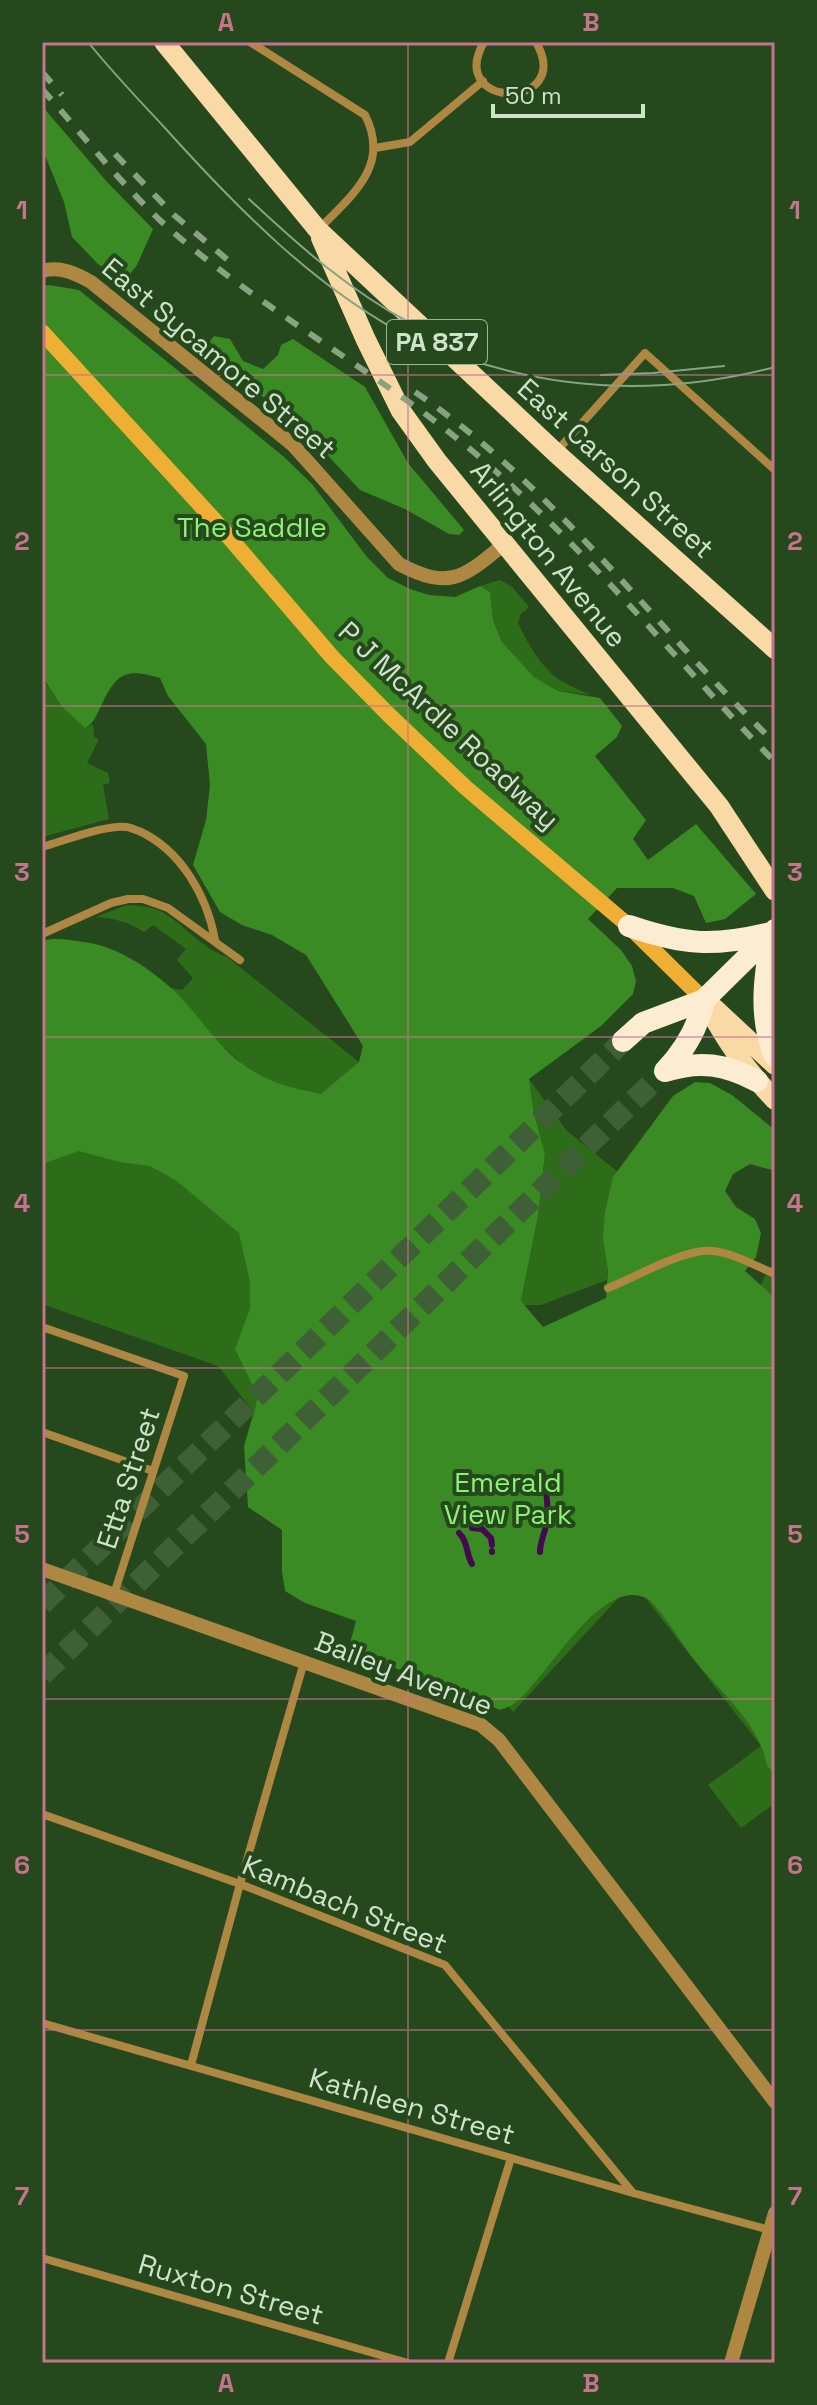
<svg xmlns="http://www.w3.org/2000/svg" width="817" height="2405" viewBox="0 0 817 2405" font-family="'Space Grotesk',sans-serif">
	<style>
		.green { fill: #2d6d1a; fill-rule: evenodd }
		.forest { fill: #3a8b23 }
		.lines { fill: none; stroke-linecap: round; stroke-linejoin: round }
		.stream { stroke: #450952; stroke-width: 6 }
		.trunk-tunnel { stroke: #3f5f37; stroke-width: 22; stroke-dasharray: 22 11; stroke-linecap: butt }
		.minor { stroke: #ae8743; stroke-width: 8 }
		.tertiary { stroke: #ae8743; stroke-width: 14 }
		.secondary { stroke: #eeaf34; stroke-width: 16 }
		.primary { stroke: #f9daa6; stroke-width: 20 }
		.trunk { stroke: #fcecd2; stroke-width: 22 }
		.tram { stroke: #88a282; stroke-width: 2 }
		.rail { stroke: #88a282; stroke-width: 6; stroke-dasharray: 14 14; stroke-linecap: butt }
		.grid { fill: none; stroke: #c8738d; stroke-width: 2; stroke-opacity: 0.55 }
		.labels { text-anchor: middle; stroke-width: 8; stroke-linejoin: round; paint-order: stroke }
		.shield { fill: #26481d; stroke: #9cb496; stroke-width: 2 }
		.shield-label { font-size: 26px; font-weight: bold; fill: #cfe3ca }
		.street-label { font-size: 28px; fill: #cfe3ca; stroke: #26481d }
		.park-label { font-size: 28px; fill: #8df274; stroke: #26481d }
		.neatline { fill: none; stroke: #c8738d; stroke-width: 3 }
		.grid-label { font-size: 26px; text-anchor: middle; font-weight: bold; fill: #c8738d }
	</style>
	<rect width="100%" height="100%" fill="#26481d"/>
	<path class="green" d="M500,580L512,587L529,607L521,614L518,623C527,642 542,669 561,681C571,686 581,691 591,695L558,691L534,677L502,642L493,620L490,592L480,586Z
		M42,681H44L62,707L85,728L93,724L94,737L99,739L87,763L108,773L110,783L103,785L109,819L42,837Z
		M127,905C139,906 153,906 164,913C187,927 200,947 227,957L359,1062L356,1064L487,1314L705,1400L766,1274L775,1278V1803L741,1828L708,1785L761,1746L633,1582L513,1712L504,1700L287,1455L218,1366L42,1304V979L177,995L171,988L182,990L193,978L177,960L186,949L153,925L144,932C128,922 114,918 96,917ZM224,1047L241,1063L177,1102Z
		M529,1079L567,1131L618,1172L613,1177L607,1280L541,1305H524L521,1302L538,1216L545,1155L534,1114Z"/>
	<path class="forest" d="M42,106L108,183L153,229L137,265L123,283L98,264L72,237L64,202L42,148Z
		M49,285L79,290L283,456L312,484L367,557L388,578L410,589L429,595L455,597L480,586L490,592L493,620L502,642L534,677L558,691L600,698L622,726L617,737L595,756L646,820L633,839L648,860L696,824L756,894L725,919L706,923L694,896L673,888H617L588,919L621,950L632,966L636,981L633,994L601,1026L529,1079L534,1114L545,1154L538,1216L521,1301L543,1327L606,1298L608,1271L603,1238L605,1212L613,1177L673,1096L695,1082L710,1083L732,1095L775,1130V1171L750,1164L733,1174L725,1191L736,1207L755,1219L761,1233L756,1257L745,1271L775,1298V1773L767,1766C760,1723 718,1690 692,1657C683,1645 658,1605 648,1599C600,1573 544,1685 512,1705C508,1708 504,1708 500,1710L461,1692L348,1651L356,1621L305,1603L285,1591L282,1571V1530L248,1507L244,1446L257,1401L251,1382L235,1349L250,1309V1282L239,1233L177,1181L150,1166L120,1162L79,1151L42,1164V941C56,937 70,940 84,942C116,946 146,966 170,987C196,1010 213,1042 241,1063C266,1082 291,1088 321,1094L359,1062L363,1046L306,955L272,935L242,925L220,912L193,865L206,820L210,785L206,744L168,696L160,678C124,667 116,674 100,708C96,716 94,723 85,728L62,707L45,681H42V286Z
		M214,336L230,339L243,361L263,369L278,355L281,345L293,339L365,387L408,463L464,530L459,535L449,534L405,509L360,490L316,443L205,347Z"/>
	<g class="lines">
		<path class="stream" d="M472,1528L482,1529L491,1538L492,1545
			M459,1533C468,1541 466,1554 472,1564
			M492,1551V1552
			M540,1552C540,1541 546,1531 547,1520C549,1505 546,1489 543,1474"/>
		<path class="trunk-tunnel" d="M42,1604L623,1041
			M42,1675L658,1077"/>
		<path class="minor" d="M250,42L365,115C391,166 352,195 318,230
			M484,42C445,110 575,111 536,42
			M375,148L410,142L483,81
			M556,452L645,353L775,470
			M42,847C64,841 106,824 127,827C129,827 138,831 139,831C181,850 207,896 215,940
			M42,934L111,903L128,899H143L168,908L240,960
			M608,1288C633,1278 678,1253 703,1251C727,1249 753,1265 775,1274
			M42,1327L184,1376L114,1594
			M42,1432L153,1471
			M42,1814L240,1884L445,1965L633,2193
			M42,2023L633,2193L770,2230
			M191,2065L240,1884L304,1662
			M42,2258L408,2363
			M448,2363L511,2158"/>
		<path class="tertiary" d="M42,271C60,266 75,273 91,282L293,445L399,564C450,591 464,577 504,544
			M42,1569L481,1725L499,1740L775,2102
			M731,2363L775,2213"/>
		<path class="secondary" d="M42,332L216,522L332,657L389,715L465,787L629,926L704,1000"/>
		<path class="primary" d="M164,42L318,230L556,453L775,649
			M321,238L366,340L401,411L437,461L719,806L775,891
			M704,1000C725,1039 744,1068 775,1100
			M714,1008L775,1065"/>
		<path class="trunk" d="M629,926C685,945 714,947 771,933
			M772,933C765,974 758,1016 775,1056
			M623,1041L643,1023L704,1000L775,930
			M665,1071C700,1060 725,1064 757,1081
			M665,1071C685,1050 698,1028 704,1000"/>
		<path class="tram" d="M88,42C112,72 139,100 165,128C237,208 317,290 413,339C428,346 444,350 459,356C563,393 668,395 775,367
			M249,199C299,246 350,291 412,324C423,330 434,336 445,341
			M601,375L653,373L724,366"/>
		<path class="rail" d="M42,72L62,95
			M42,89C85,137 125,190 173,232C268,314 380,373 476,454C585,547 675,660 775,762
			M115,154L174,215L229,261
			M415,392C556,488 654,626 775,743"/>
	</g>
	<path class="grid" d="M408,42V2363M42,375H775M42,706H775M42,1037H775M42,1368H775M42,1699H775M42,2030H775"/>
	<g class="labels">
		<rect class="shield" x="387" y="320" width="100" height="44" rx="6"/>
		<g class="shield-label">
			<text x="437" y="351">PA 837</text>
		</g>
		<g class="street-label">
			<text transform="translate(219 358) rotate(40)" y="10">East Sycamore Street</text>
			<text transform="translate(616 468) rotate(42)" y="10">East Carson Street</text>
			<text transform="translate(549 554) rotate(51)" y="10">Arlington Avenue</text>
			<text transform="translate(449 725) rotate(43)" y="10">P J McArdle Roadway</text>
			<text transform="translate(128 1478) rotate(-72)" y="10">Etta Street</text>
			<text transform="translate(404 1673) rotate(21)" y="10">Bailey Avenue</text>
			<text transform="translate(345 1904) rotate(22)" y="10">Kambach Street</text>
			<text transform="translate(412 2106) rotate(16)" y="10">Kathleen Street</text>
			<text transform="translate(231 2289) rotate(16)" y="10">Ruxton Street</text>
		</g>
		<g class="park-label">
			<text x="252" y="537">The Saddle</text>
			<text x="508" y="1492">Emerald<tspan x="508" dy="32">View Park</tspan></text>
		</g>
	</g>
	<rect width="817" height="2405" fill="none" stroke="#26481d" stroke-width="88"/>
	<path d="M493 104v12h150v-12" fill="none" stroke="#cfe3ca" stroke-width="4"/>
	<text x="505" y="104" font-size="24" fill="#cfe3ca" stroke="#26481d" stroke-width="6" paint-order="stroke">50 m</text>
	<rect x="44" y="44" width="729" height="2317" class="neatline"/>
	<g class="grid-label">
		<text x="226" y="31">A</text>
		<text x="591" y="31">B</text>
		<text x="22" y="219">1</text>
		<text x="795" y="219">1</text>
		<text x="22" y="550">2</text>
		<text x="795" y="550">2</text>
		<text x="22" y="881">3</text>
		<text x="795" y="881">3</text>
		<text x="22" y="1212">4</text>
		<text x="795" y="1212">4</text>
		<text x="22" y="1543">5</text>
		<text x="795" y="1543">5</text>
		<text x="22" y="1874">6</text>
		<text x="795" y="1874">6</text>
		<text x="22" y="2205">7</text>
		<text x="795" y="2205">7</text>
		<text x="226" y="2392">A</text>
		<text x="591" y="2392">B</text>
	</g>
</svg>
